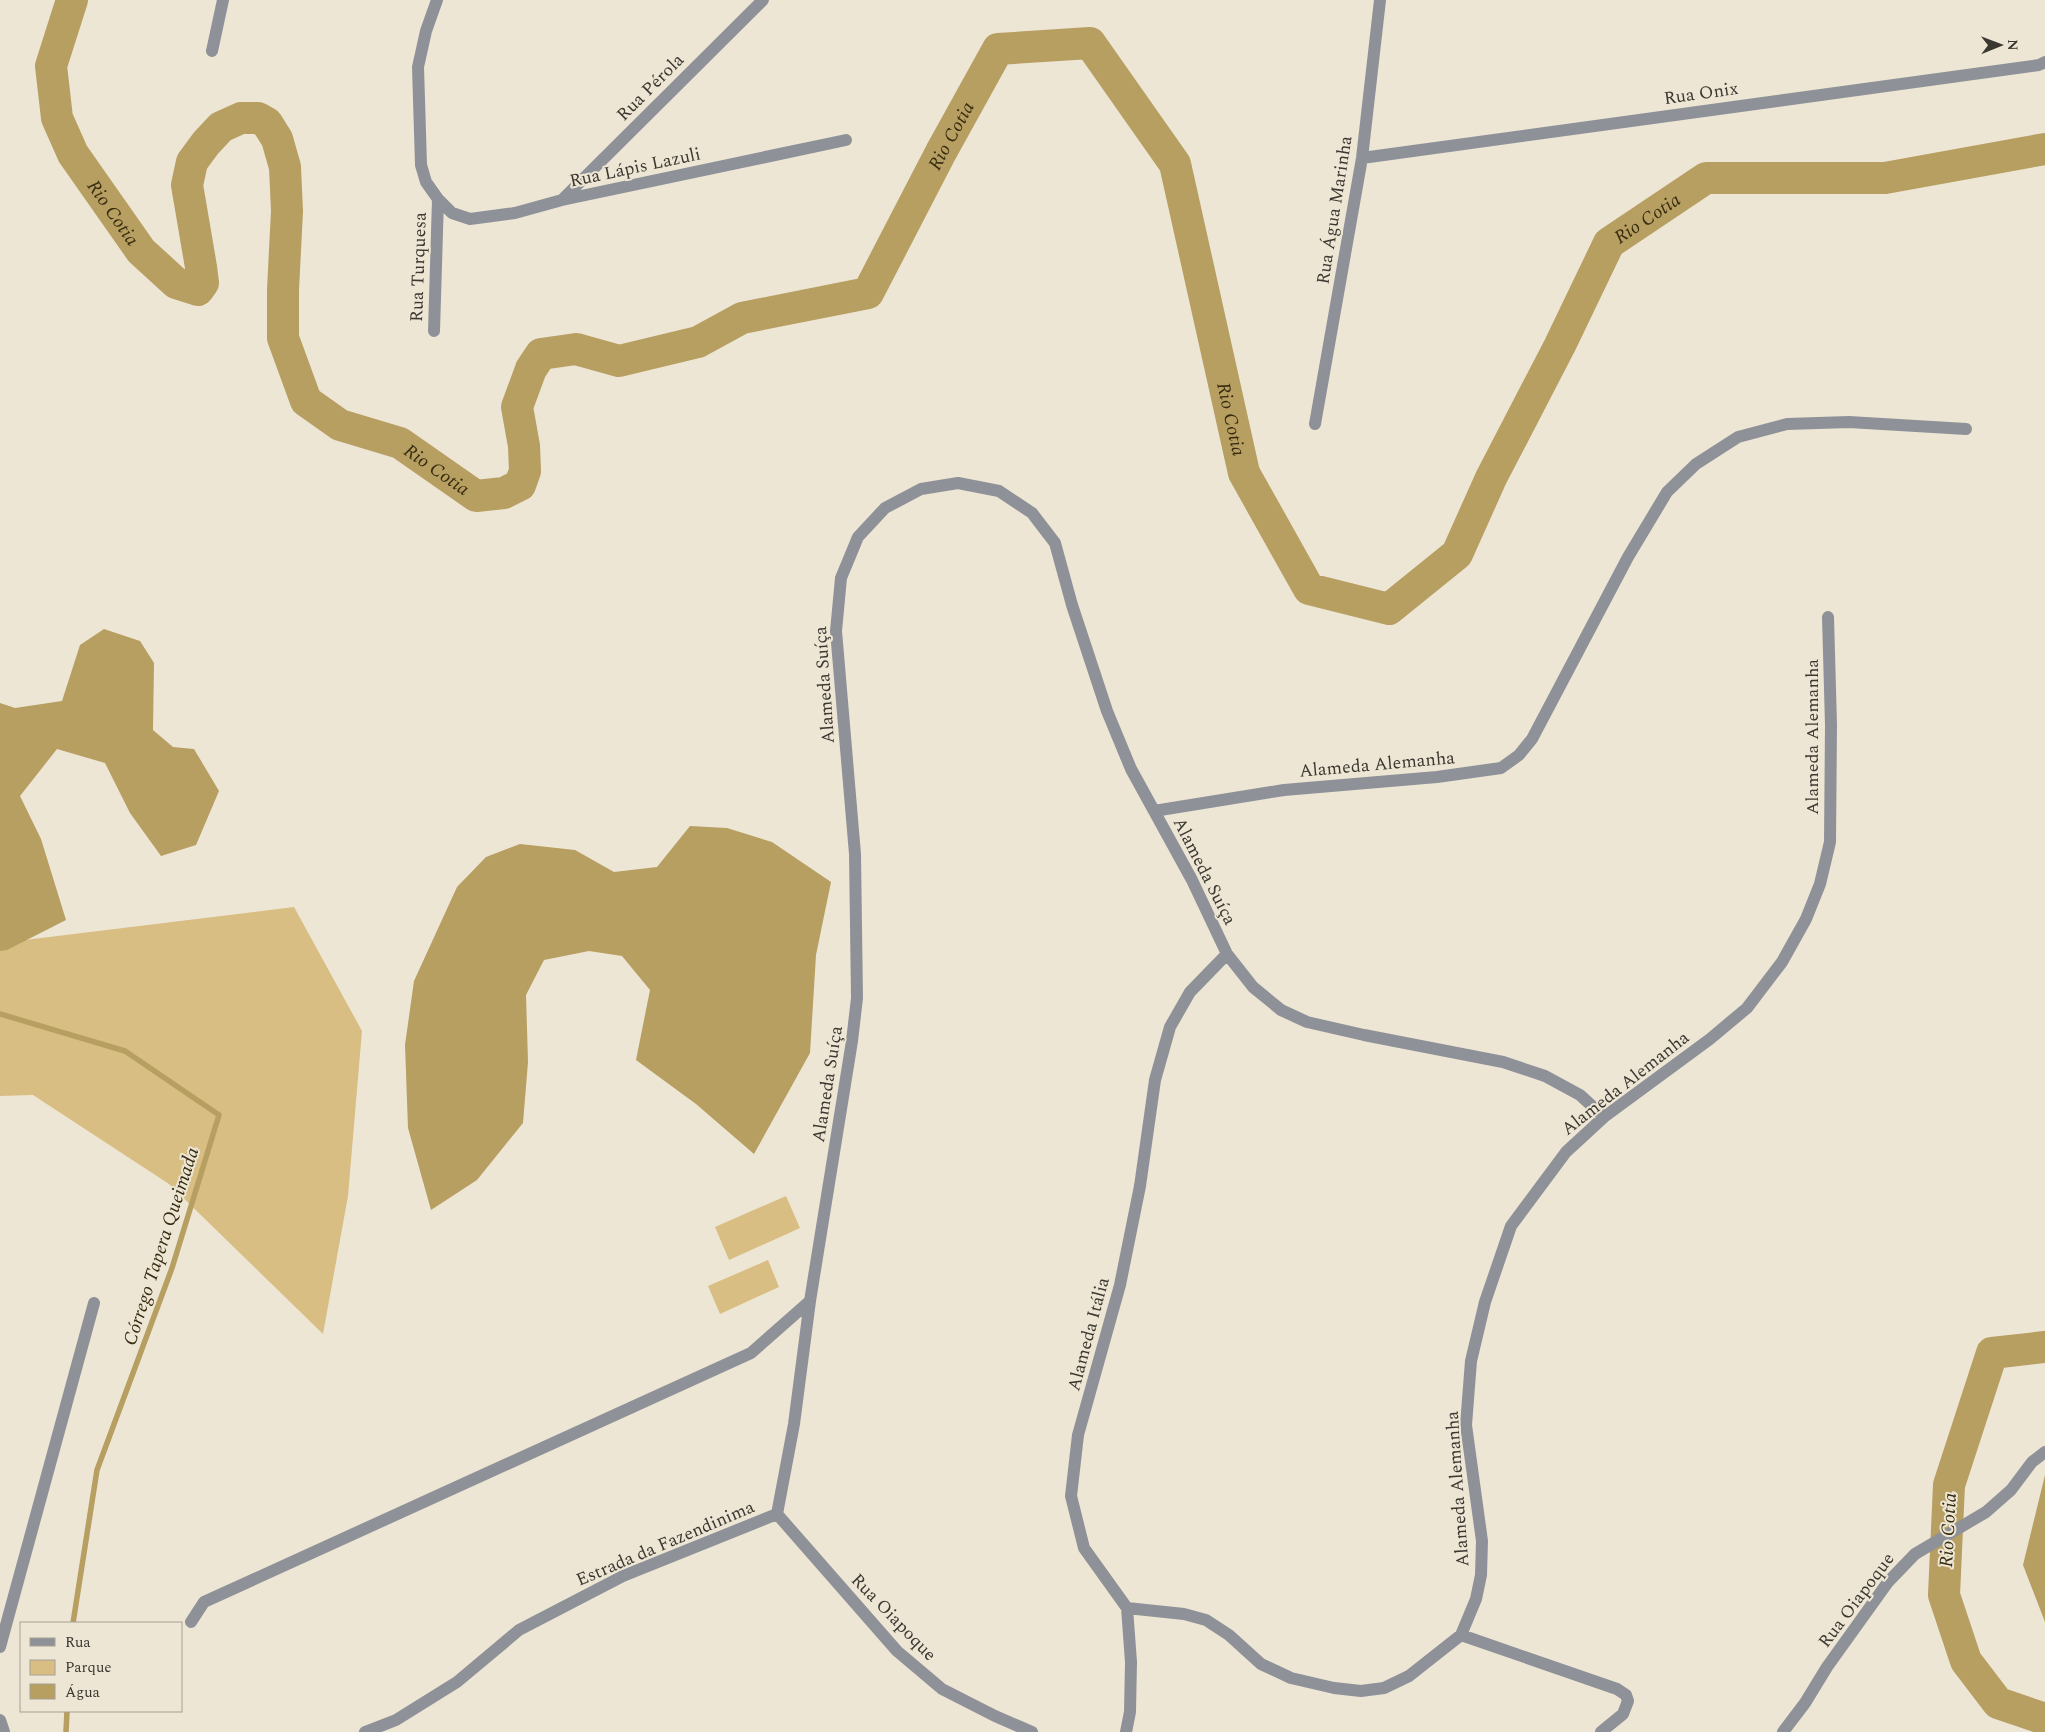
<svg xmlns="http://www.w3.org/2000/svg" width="2045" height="1732" viewBox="0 0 2045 1732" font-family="Spectral,serif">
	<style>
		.green { fill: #d8be83 }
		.water { fill: #b79e61 }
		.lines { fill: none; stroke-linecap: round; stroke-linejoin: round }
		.stream { stroke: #b79e61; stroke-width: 5.5 }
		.river { stroke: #b79e61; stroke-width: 32 }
		.minor { stroke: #8e9298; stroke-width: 12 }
		.labels { text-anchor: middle; stroke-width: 4; stroke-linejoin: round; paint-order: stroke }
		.street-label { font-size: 18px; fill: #3b3831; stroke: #eee6d5 }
		.water-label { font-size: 19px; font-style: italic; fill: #372c10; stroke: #eee6d5 }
	</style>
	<rect width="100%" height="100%" fill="#eee6d5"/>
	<path class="green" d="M294,907L362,1031L348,1196L323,1334L169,1184L33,1095L0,1096V943Z
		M786,1196L800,1228L729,1260L715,1227Z
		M768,1260L779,1287L720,1314L708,1286Z"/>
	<path class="water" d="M104,629L140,641L154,663L153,730L173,747L194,749L219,791L196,845L161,856L130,813L105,763L57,749L20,796L41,839L66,920L7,950L0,951V703L15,708L62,701L80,645Z
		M690,826L727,828L772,842L831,882L816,955L810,1053L754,1154L696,1104L636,1060L650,990L622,956L589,951L544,960L526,995L528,1062L523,1123L477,1180L431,1210L408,1128L405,1045L414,981L457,887L486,857L520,844L575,850L614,872L657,867Z
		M2045,1475V1622L2023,1565Z"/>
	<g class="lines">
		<path class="stream" d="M0,1014L125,1051L219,1115L172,1268L97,1470L73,1623
			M66,1732L67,1711"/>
		<g class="river">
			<path id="s1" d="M72,0L51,66L57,118L73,154L141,251L176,283L198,290L203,283L201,267L187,185L192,162L206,143L221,127L241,118H258L267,123L277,139L285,167L287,211L283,290V338L306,401L340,425L400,443L476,496L504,493L520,485L525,471L524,446L517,407L531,369L541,354L576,349L619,361L698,342L742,318L868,293L941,152L998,49L1090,43L1175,164L1244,473L1309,589L1389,609L1457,554L1491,478L1560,345L1609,243L1706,178H1885L2045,149"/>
			<path d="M2045,1347L1992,1353L1949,1485L1944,1595L1966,1661L1998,1703L2045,1719"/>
		</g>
		<path class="minor" d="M212,51L223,0
			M1362,158L2039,65L2045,62
			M438,199L452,213L470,219L515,213L562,200L846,140
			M563,199L763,0
			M434,331L438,199L426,182L421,165L418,67L426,31L437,0
			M1315,424L1362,158L1380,0
			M1154,811L1284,790L1437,777L1501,768L1519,755L1532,739L1628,557L1667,492L1696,464L1738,437L1787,424L1849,422L1966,429
			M777,1514L794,1424L810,1301L852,1041L857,998L855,854L836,631L841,578L858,537L885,508L921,489L958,483L999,491L1032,513L1055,543L1072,605L1107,711L1131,769L1192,880L1227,954L1253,987L1281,1010L1307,1022L1364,1035L1503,1062L1545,1076L1580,1095L1604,1117
			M777,1514L897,1651L942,1689L995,1716L1032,1732
			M1127,1608L1184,1614L1206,1620L1229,1635L1261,1664L1291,1678L1334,1688L1361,1691L1384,1688L1409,1676L1461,1635L1476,1599L1481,1575L1482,1541L1466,1425L1471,1361L1485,1302L1511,1226L1566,1152L1604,1117L1710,1039L1747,1008L1782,962L1806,919L1820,884L1830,842L1831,725L1828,617
			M191,1622L204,1602L751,1353L810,1301
			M1461,1635L1617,1689L1626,1695L1628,1701L1623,1714L1601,1732
			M0,1647L94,1303
			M0,1720L4,1732
			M365,1732L396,1720L457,1682L519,1630L623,1576L777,1514
			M1126,1732L1130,1712L1131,1662L1127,1608L1084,1548L1071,1496L1078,1435L1120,1285L1140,1186L1155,1080L1170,1027L1190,992L1227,954
			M1783,1732L1805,1703L1827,1667L1888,1582L1915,1554L1986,1512L2011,1490L2032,1462L2045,1452"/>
	</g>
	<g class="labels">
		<g class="street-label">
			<text transform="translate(650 87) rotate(-45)" y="6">Rua Pérola</text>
			<text transform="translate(1701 93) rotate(-8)" y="6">Rua Onix</text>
			<text transform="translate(635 167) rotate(-12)" y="6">Rua Lápis Lazuli</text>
			<text transform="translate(1334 210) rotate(-81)" y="6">Rua Água Marinha</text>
			<text transform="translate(418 267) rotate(-88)" y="6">Rua Turquesa</text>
			<text transform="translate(824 685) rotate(-94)" y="6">Alameda Suíça</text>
			<text transform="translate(1812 737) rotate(-90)" y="6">Alameda Alemanha</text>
			<text transform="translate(1377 764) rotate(-5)" y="6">Alameda Alemanha</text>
			<text transform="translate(1205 871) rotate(63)" y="6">Alameda Suíça</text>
			<text transform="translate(1625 1083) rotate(-38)" y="6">Alameda Alemanha</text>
			<text transform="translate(827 1084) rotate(-81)" y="6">Alameda Suíça</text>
			<text transform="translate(1088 1334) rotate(-75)" y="6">Alameda Itália</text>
			<text transform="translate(1457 1489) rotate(-94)" y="6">Alameda Alemanha</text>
			<text transform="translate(665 1543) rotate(-23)" y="6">Estrada da Fazendinima</text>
			<text transform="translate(1856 1600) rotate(-53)" y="6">Rua Oiapoque</text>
			<text transform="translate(894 1617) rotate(46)" y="6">Rua Oiapoque</text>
		</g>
		<g class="water-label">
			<text dy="7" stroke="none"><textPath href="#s1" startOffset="1761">Rio Cotia</textPath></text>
			<text dy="7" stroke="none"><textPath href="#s1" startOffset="232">Rio Cotia</textPath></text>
			<text dy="7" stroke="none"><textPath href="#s1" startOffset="3111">Rio Cotia</textPath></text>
			<text dy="7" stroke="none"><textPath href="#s1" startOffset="2361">Rio Cotia</textPath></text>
			<text dy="7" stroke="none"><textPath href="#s1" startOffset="1012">Rio Cotia</textPath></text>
			<text transform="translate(160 1246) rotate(-72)" y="7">Córrego Tapera Queimada</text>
			<text transform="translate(1947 1530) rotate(-87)" y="7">Rio Cotia</text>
		</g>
	</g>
	<rect x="20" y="1622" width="162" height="90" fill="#eee6d5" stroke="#a6a093"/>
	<rect x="30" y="1638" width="25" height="8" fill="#8e9298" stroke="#a6a093"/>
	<text x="65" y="1647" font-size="15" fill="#3b3831">Rua</text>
	<rect x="30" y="1660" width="25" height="15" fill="#d8be83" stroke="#a6a093"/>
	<text x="65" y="1672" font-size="15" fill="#3b3831">Parque</text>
	<rect x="30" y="1684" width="25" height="15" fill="#b79e61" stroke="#a6a093"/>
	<text x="65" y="1697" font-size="15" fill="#3b3831">Água</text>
	<g transform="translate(2000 45) rotate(89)" stroke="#eee6d5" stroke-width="4" paint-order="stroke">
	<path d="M0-4L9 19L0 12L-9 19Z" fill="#3b3831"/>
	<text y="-8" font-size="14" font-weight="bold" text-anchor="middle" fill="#3b3831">N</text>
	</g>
</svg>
